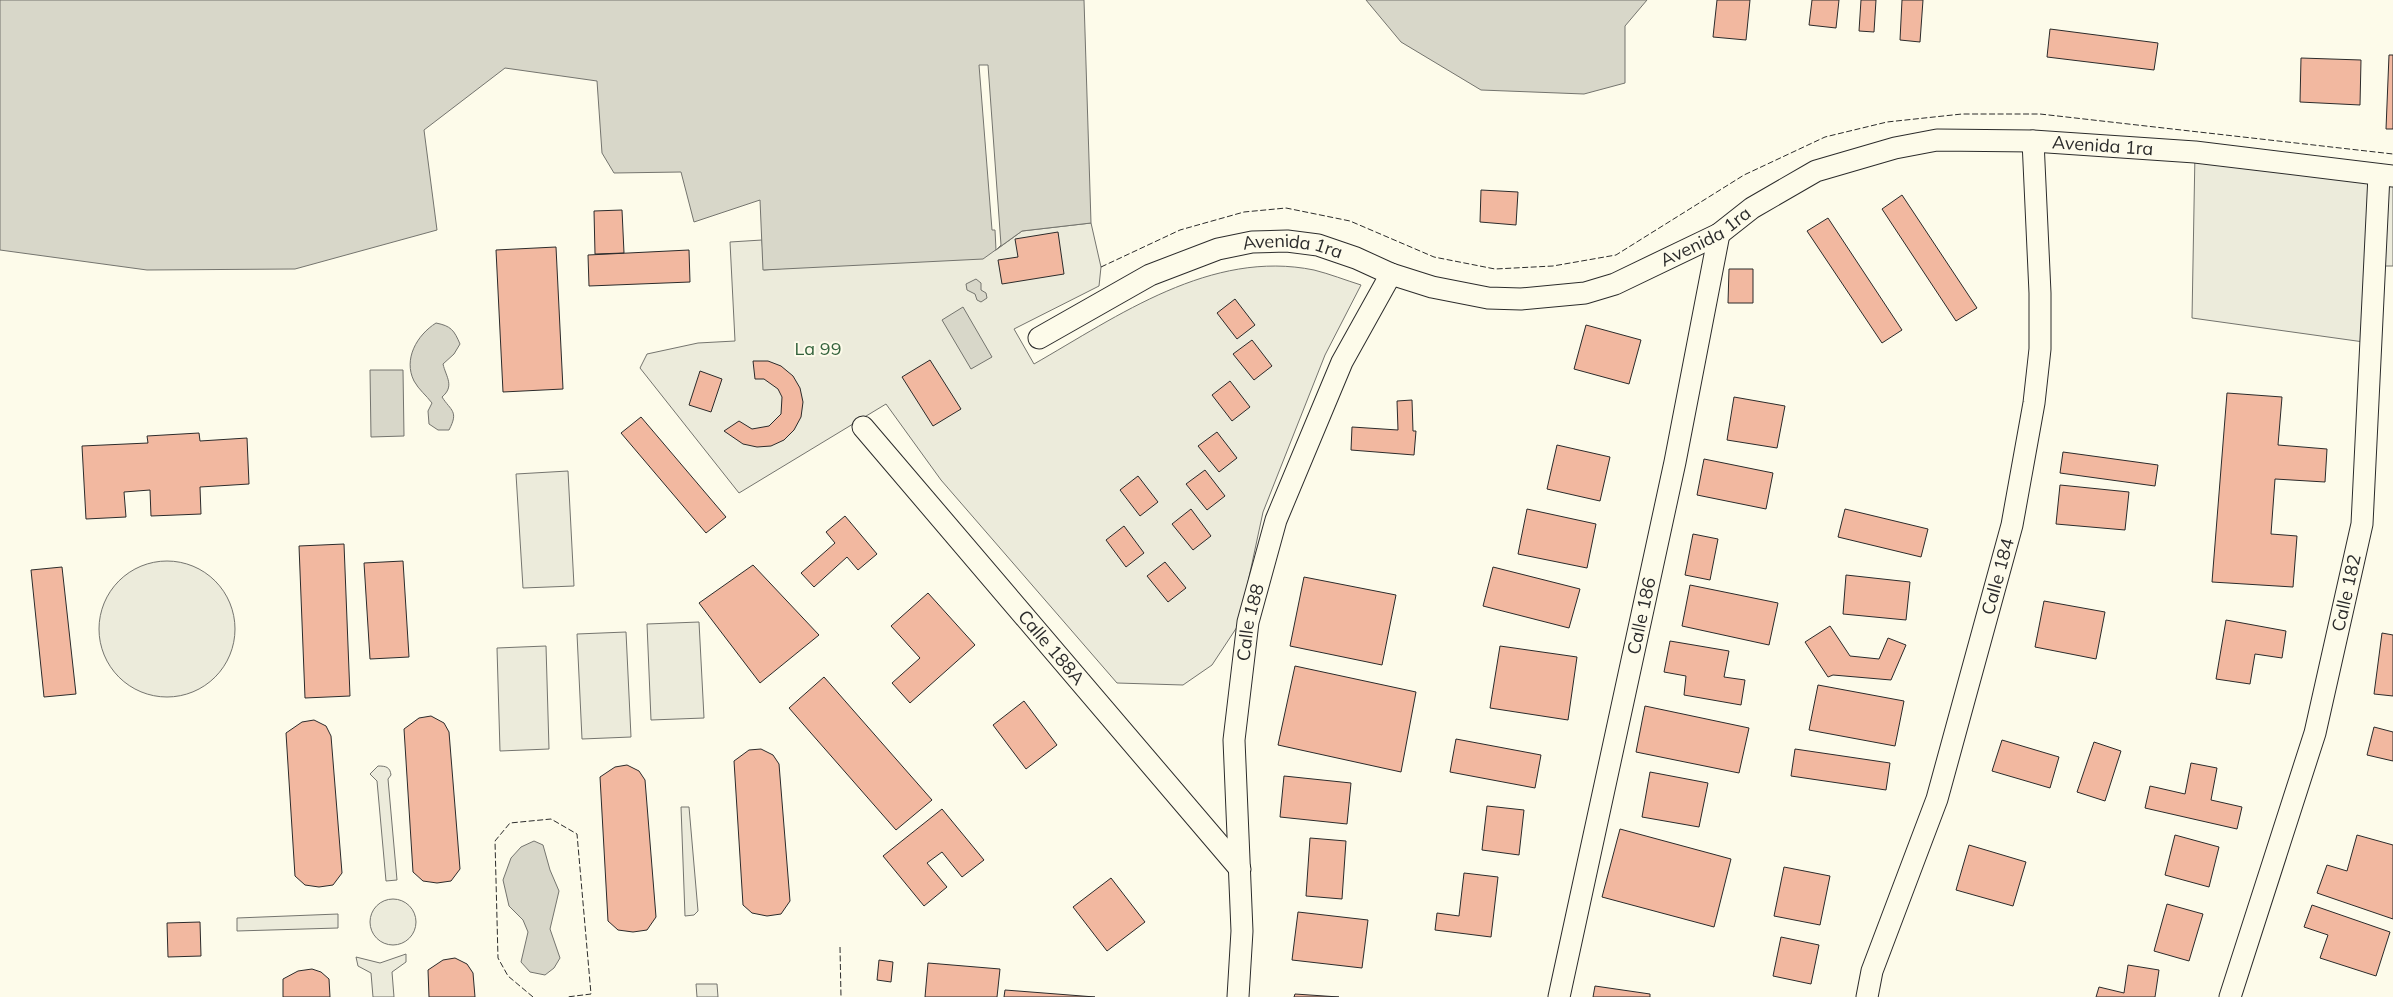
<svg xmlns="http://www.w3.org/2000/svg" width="2393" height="997" viewBox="0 0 2393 997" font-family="Mulish,sans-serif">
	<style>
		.green { fill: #ecebdb; stroke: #74746e }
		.water { fill: #d8d7c9; stroke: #74746e }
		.pier { fill: #fdfbea; stroke: #74746e }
		.building { fill: #f2b8a0; stroke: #2b2b2b }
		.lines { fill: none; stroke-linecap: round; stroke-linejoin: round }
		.minor-casing { stroke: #2b2b2b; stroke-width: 23 }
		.minor { stroke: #fdfbea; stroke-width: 21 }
		.fence { stroke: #2b2b2b; stroke-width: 1; stroke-dasharray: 6 2.5; stroke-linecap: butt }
		.labels { text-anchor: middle; stroke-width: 4; stroke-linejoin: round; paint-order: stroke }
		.street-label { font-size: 18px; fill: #2b2b2b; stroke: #fdfbea }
		.park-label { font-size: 18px; fill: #34623c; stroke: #fdfbea }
	</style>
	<rect width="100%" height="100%" fill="#fdfbea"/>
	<path class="green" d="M2195,152L2393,176V266H2376L2371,343L2192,318Z
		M1091,223L1101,267L1099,286L1014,329L1034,364C1118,316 1211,249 1314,270C1330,274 1345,280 1361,285L1325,355L1263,512L1239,624L1212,665L1183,685L1117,683L941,480L886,404L739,493L640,368L647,354L698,343L735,341L730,242L762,240L764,270L996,250L1022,231Z
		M568,471L574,586L523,588L516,474Z
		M99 629a68 68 0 1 1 136 0a68 68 0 1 1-136 0Z
		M699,622L704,718L651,720L647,624Z
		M626,632L631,737L582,739L577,634Z
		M546,646L549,749L500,751L497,648Z
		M378,766C386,766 390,767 391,775L388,779L397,880L386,881L377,781L370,774Z
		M681,807H689L698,911L694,915L685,916Z
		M370 922a23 23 0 1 1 46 0a23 23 0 1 1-46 0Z
		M338,914V928L237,931V918Z
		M406,954V962L392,972L394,997H373L371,973L358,966L356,957L380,963Z
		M696,984H717L718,997H697Z"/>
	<path class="water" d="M0,0H1084L1091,223L1022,231L983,259L763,270L760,200L694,222L681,172L614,173L602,153L597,81L505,68L424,130L437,230L295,269L147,270L0,250Z
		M1366,0H1647L1625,26V83L1584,94L1481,90L1401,42Z
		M976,279L981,283V290L986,293L987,298L981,302L977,300L975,294L967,290L966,284Z
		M963,307L992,357L971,369L942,320Z
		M436,323C451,326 454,330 460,344L454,354L443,364C446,377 455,386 442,397C451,411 459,411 449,430H438L429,424L428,411L432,403C426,395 419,390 414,381C403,359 417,335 436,323Z
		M370,370H403L404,436L371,437Z
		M534,841L543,845L550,870L559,891L550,929L560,958L554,968L545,975L530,972L521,962L528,932L523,920L509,906L503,880L511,858L521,847Z"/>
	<path class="pier" d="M979,65H988L1001,245L996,250L995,230H992Z"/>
	<path class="building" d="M1717,0H1750L1746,40L1713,37Z
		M1812,0H1839L1836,28L1809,25Z
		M1861,0H1876L1874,32L1859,31Z
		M1902,0H1923L1920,42L1900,40Z
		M2050,29L2158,43L2154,70L2047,57Z
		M2389,55H2393V129H2386Z
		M2301,58L2361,60L2360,105L2300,102Z
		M1481,190L1518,192L1516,225L1480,222Z
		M1902,195L1977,308L1956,321L1882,209Z
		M622,210L624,253L595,254L594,211Z
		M1828,218L1902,330L1882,343L1807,231Z
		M1058,232L1064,274L1002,284L998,260L1018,257L1015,239Z
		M556,247L563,389L503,392L496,250Z
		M689,250L690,282L589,286L588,255Z
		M1729,269H1753V303H1728Z
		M1235,299L1255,325L1237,339L1217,313Z
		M1586,325L1641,340L1629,384L1574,369Z
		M1252,340L1272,366L1254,380L1233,354Z
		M930,360L961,409L933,426L902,377Z
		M753,361H768L781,366L793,376L800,388L803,402L801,417L794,430L784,440L771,446L757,447L743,444L724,431L739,421L752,429L769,426L781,414L782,397L778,389L764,379H755Z
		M700,371L722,379L711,412L689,405Z
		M1230,381L1250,407L1232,421L1212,395Z
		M2227,393L2282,397L2278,445L2327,449L2325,482L2275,479L2271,534L2297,536L2293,587L2212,582Z
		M1734,397L1785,406L1777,448L1727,440Z
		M1412,400L1413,431H1416L1414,455L1351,450L1352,427L1398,430L1397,401Z
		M641,417L726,517L706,533L621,433Z
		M1217,432L1237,458L1219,472L1198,446Z
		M199,433L200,441L247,438L249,484L200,487L201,514L151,516L150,490L124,492L126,517L86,519L82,446L148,443L147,436Z
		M1557,445L1610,457L1600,501L1547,489Z
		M2063,452L2158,465L2155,486L2060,473Z
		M1704,459L1773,473L1766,509L1697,495Z
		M1205,470L1225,496L1207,510L1186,484Z
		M1138,476L1158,502L1140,516L1120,490Z
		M2060,485L2129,492L2125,530L2056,524Z
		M1191,509L1211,536L1193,550L1172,524Z
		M1527,509L1596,524L1587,568L1518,554Z
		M1845,509L1928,529L1921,557L1838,537Z
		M845,516L877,554L858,570L847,557L814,587L801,573L835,543L826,532Z
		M1124,526L1144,553L1126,567L1106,540Z
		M1693,534L1718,539L1710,580L1685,575Z
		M344,544L350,696L305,698L299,546Z
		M403,561L409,657L370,659L364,563Z
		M1165,562L1186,588L1168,602L1147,576Z
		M753,565L819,635L760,683L699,603Z
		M62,567L76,694L44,697L31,570Z
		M1493,567L1580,589L1569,628L1483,606Z
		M1846,575L1910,582L1906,620L1843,614Z
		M1304,577L1396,595L1382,665L1290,646Z
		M1690,585L1778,603L1769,645L1682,626Z
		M928,593L975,645L910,703L892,683L920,658L891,626Z
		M2044,601L2105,612L2096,659L2035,647Z
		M2226,620L2286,631L2282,658L2255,654L2250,684L2216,679Z
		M1830,626L1850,656L1879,659L1888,638L1906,645L1891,680L1833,675L1828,677L1805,642Z
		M2382,633L2393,635V696L2374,694Z
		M1670,641L1729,651L1724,677L1745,680L1741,705L1684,695L1686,676L1664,672Z
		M1500,646L1577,657L1568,720L1490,708Z
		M1295,666L1416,692L1401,772L1278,745Z
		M824,677L932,800L896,830L789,708Z
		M1818,685L1904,701L1895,746L1809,730Z
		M1024,701L1057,745L1026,769L993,725Z
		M1645,706L1749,728L1739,773L1636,752Z
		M431,716L444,723L449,732L460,869L451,881L437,883L423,881L413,872L404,729L419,718Z
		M314,720L326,726L331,736L342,873L333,885L319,887L305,885L295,876L286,733L302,722Z
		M2374,727L2393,732V761L2367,755Z
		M1456,739L1541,755L1535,788L1450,772Z
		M2002,740L2059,757L2050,788L1992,771Z
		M2094,742L2121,751L2105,801L2077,792Z
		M761,749L773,755L779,764L790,901L781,914L767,916L752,913L743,905L734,761L749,750Z
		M1795,749L1890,763L1886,790L1791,776Z
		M2191,763L2217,768L2211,800L2242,807L2237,829L2145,808L2150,786L2185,794Z
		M627,765L639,771L645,780L656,917L647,930L633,932L618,930L608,921L600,777L615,767Z
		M1650,772L1708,783L1699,827L1642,817Z
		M1284,776L1351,783L1347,824L1280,817Z
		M1487,806L1524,810L1519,855L1482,850Z
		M942,809L984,860L962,877L942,852L927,863L947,887L924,906L883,856Z
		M1620,829L1731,859L1714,927L1602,897Z
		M2175,835L2219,847L2209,887L2165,875Z
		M2357,835L2393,845V919L2317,893L2327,865L2347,871Z
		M1310,838L1346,841L1342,899L1306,896Z
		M1969,845L2026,862L2013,906L1956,890Z
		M1784,867L1830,876L1820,925L1774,916Z
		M1464,873L1498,877L1491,937L1435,930L1437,913L1459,916Z
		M1111,878L1145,922L1107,951L1073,907Z
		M2167,904L2203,914L2189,961L2154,951Z
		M2312,905L2390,932L2376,976L2320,958L2328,935L2304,927Z
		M1298,912L1368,920L1362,968L1292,960Z
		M200,922L201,956L168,957L167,923Z
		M1781,937L1819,945L1811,984L1773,976Z
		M455,958L467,964L473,973L475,997H429L428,970L443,960Z
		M879,960L893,962L891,982L877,980Z
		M928,963L1000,969L997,997H925Z
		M2128,965L2159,970L2155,997H2096L2099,987L2124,993Z
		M312,969L321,972L329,979L330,997H283V979L298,971Z
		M1595,986L1650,994V997H1593Z
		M1005,990L1095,997H1004Z
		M1295,994L1339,997H1294Z"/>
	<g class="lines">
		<g class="minor-casing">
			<g id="minor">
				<path id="s1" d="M1039,338L1150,275L1218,249L1252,242L1287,241L1318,245L1356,258L1391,274L1432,287L1488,298L1521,299L1585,293L1615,284L1719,234L1752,208L1816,171L1895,148L1937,140L2033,141L2195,152L2393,176"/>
				<path id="s2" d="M863,427L1240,869"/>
				<path id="s3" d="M1238,997L1242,931L1234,740L1248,622L1276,520L1342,362L1391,274"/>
				<path id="s4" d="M1559,997L1675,462L1719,234"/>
				<path id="s5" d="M1867,997L1872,971L1937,799L2012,525L2034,403L2040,349V293L2033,141"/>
				<path id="s6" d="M2230,997L2315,733L2362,524L2379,175"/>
			</g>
		</g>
		<use href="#minor" class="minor"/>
		<path class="fence" d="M1101,267L1180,230L1244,212L1286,208L1350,221L1434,257L1495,269L1553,266L1616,255L1744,175L1825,137L1887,122L1962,114H2040L2393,154
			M840,947L841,997
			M533,997L508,976L498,958L495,841L510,823L551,819L577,834L591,994L567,997"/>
	</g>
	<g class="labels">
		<g class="street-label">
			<text dy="6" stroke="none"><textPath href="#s1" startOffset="1131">Avenida 1ra</textPath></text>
			<text dy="6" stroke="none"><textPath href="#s1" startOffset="711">Avenida 1ra</textPath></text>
			<text dy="6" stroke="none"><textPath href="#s1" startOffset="276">Avenida 1ra</textPath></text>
			<text dy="6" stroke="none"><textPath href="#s5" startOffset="441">Calle 184</textPath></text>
			<text dy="6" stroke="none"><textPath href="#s6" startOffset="421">Calle 182</textPath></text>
			<text dy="6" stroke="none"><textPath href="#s4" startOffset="390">Calle 186</textPath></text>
			<text dy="6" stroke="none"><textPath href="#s3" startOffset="376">Calle 188</textPath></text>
			<text dy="6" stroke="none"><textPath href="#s2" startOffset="290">Calle 188A</textPath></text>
		</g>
		<g class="park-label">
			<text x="818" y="355">La 99</text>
		</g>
	</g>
</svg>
